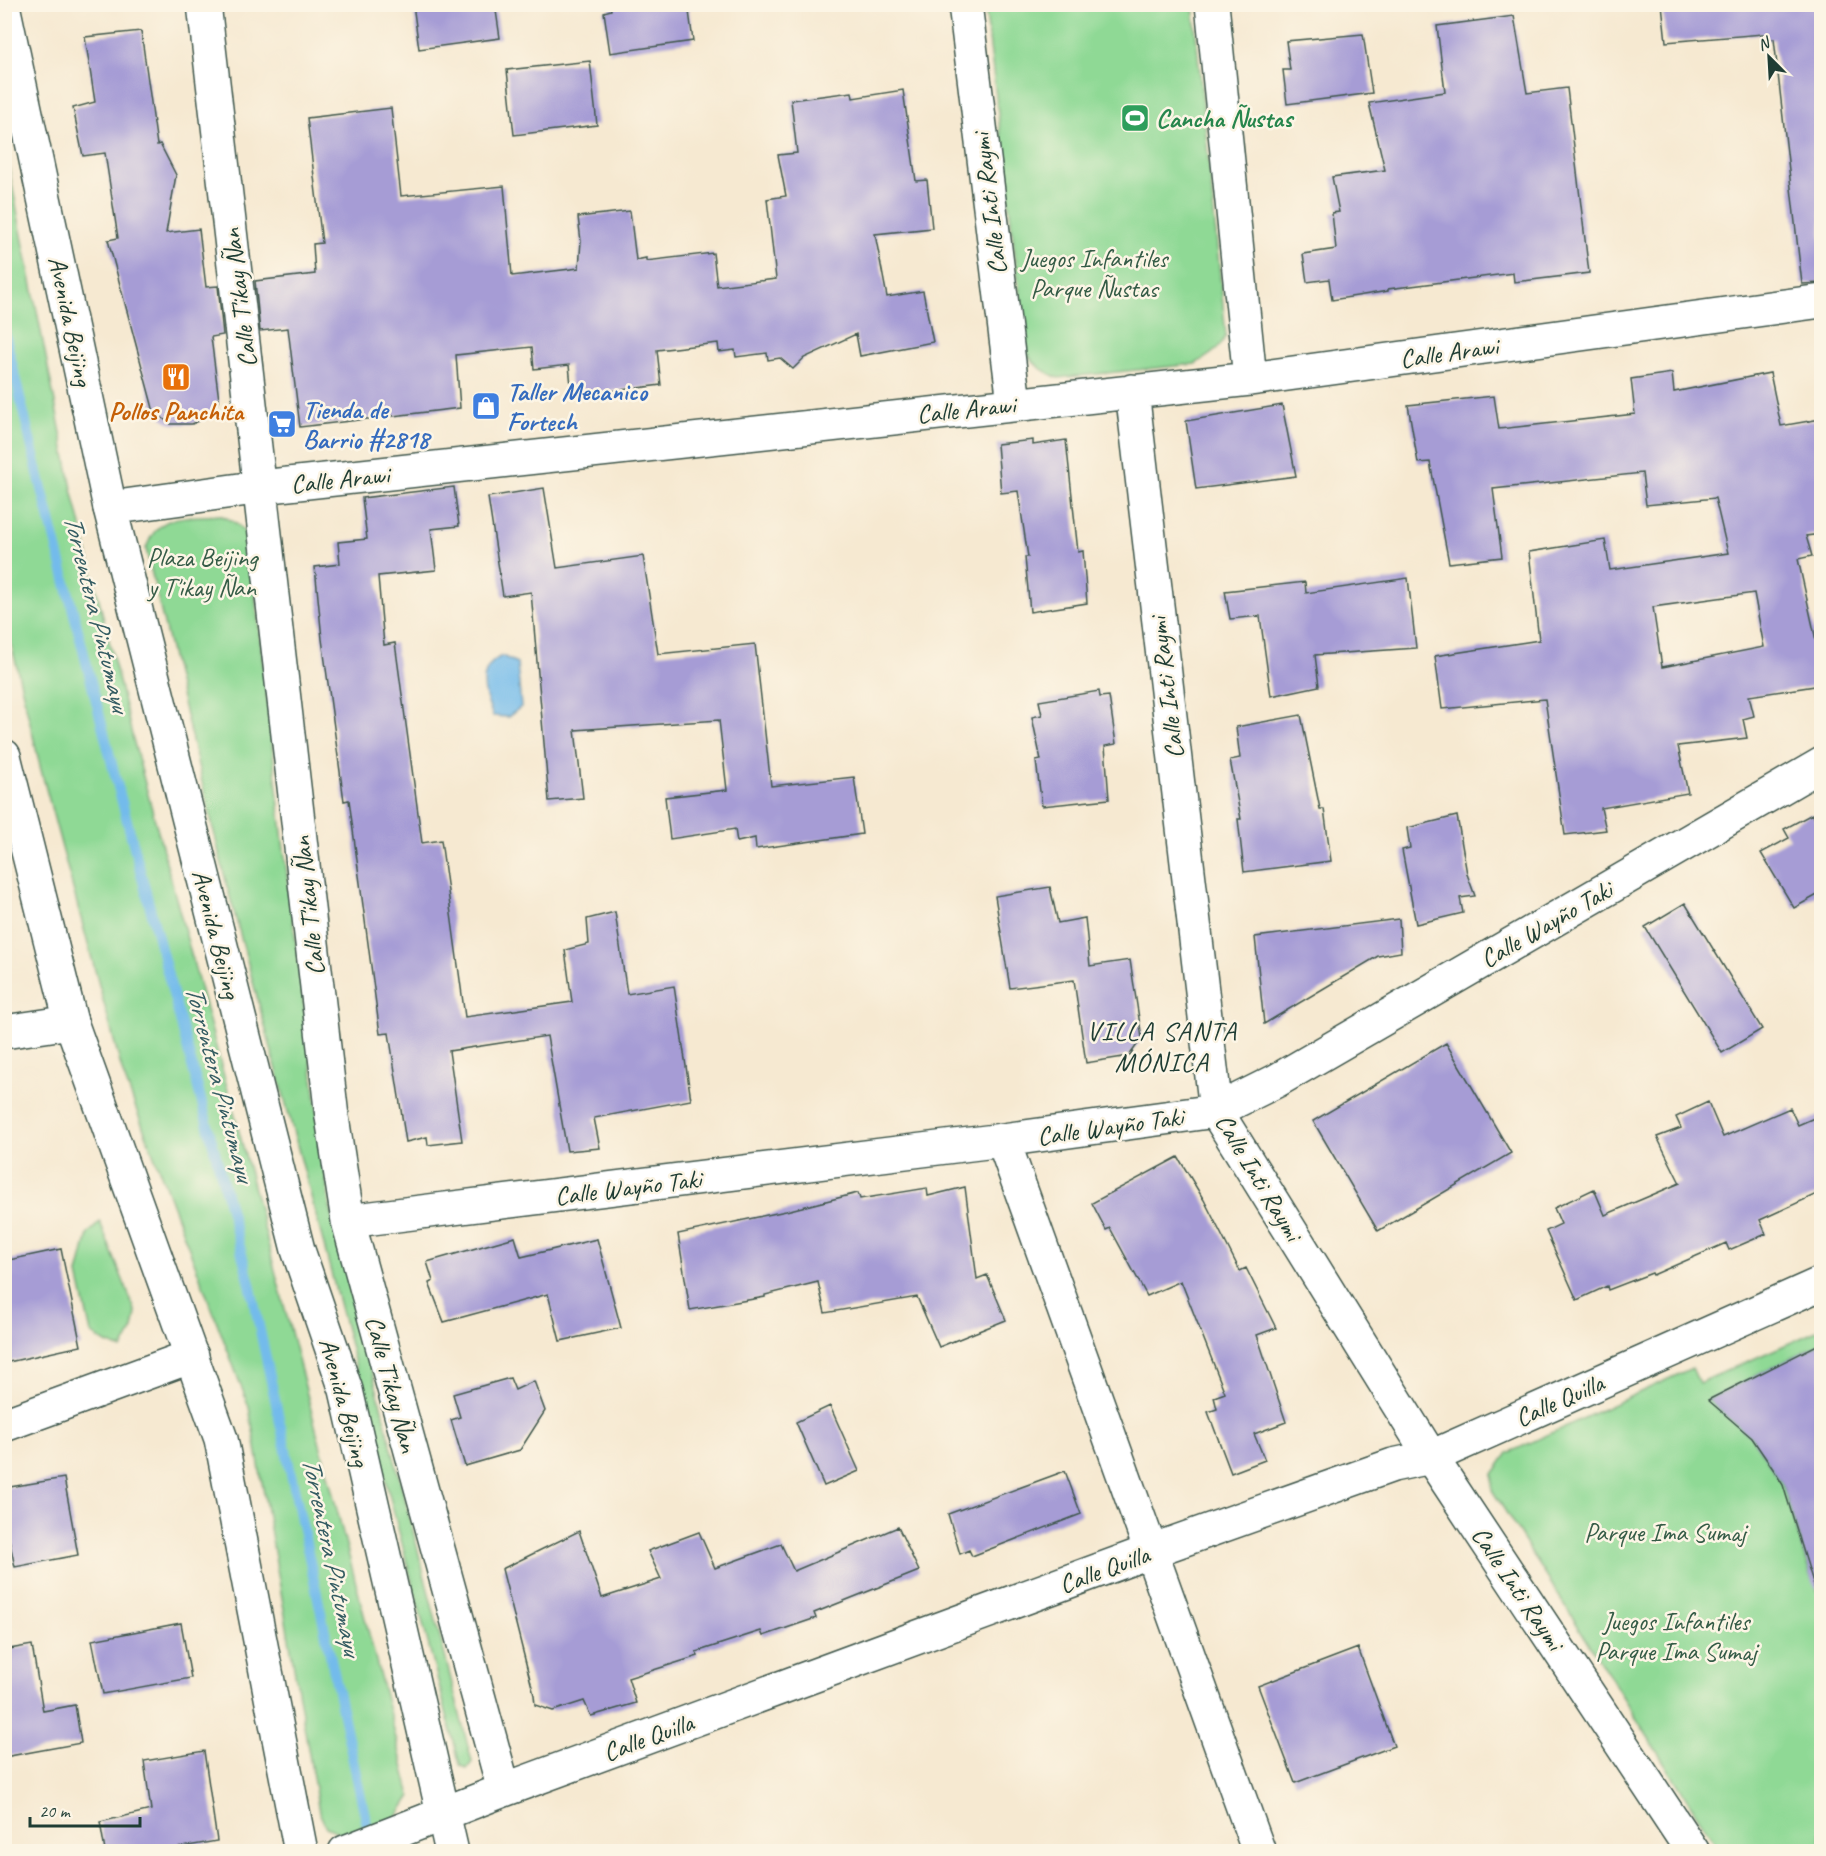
<svg xmlns="http://www.w3.org/2000/svg" width="1826" height="1856" viewBox="0 0 1826 1856" font-family="Caveat,sans-serif">
	<style>
		.green { fill: #8fd995; stroke: #578b64; stroke-width: 1.5 }
		.water { fill: #73bbeb; stroke: #497c90; stroke-width: 1.5 }
		.lines { fill: none; stroke-linecap: round; stroke-linejoin: round }
		.stream { stroke: #73bbeb; stroke-width: 10 }
		.building { fill: #a69cd5; fill-rule: evenodd }
		.minor-casing { stroke: #3f574c; stroke-width: 36 }
		.primary-casing { stroke: #3f574c; stroke-width: 36 }
		.minor { stroke: #fff; stroke-width: 33 }
		.primary { stroke: #fff; stroke-width: 33 }
		.labels { text-anchor: middle; stroke-width: 5; stroke-linejoin: round; paint-order: stroke }
		.leisure-label { font-size: 26px; font-weight: bold; fill: #27864d; stroke: #fcf5e5; text-anchor: start }
		.street-label { font-size: 26px; fill: #1f3d34; stroke: #fcf5e5 }
		.park-label { font-size: 26px; fill: #355c47; stroke: #fcf5e5 }
		.shop-label { font-size: 26px; font-weight: bold; fill: #366cbe; stroke: #fcf5e5; text-anchor: start }
		.food-label { font-size: 26px; font-weight: bold; fill: #c56008; stroke: #fcf5e5 }
		.water-label { font-size: 27px; font-style: italic; fill: #345c62; stroke: #fcf5e5 }
		.neighbourhood-label { font-size: 27px; letter-spacing: 1.5px; fill: #1f3d34; stroke: #fcf5e5 }
	</style>
	<rect width="100%" height="100%" fill="#fcf5e5"/>
	<filter id="ink" filterUnits="userSpaceOnUse"><feTurbulence type="fractalNoise" baseFrequency=".0167" numOctaves="2"/><feDisplacementMap in="SourceGraphic" scale="12" xChannelSelector="R" yChannelSelector="G"/><feConvolveMatrix kernelMatrix="1 2 1 2 8 2 1 2 1" color-interpolation-filters="sRGB"/></filter>
	<filter id="wash" filterUnits="userSpaceOnUse"><feTurbulence type="fractalNoise" baseFrequency=".008" numOctaves="4" result="noise"/><feDisplacementMap in="SourceGraphic" scale="24" xChannelSelector="R" yChannelSelector="G"/><feGaussianBlur stdDeviation="1.35" result="paint"/><feColorMatrix in="noise" values="0 0 0 0 0 0 0 0 0 0 0 0 0 0 0 0 0 1.4 0 .05"/><feComposite in="paint" operator="in"/></filter>
	<g filter="url(#wash)">
		<rect width="100%" height="100%" fill="#f6e9d1"/>
		<path class="green" d="M985,5H1193L1226,336C1219,350 1209,356 1195,364L1058,378C1045,372 1035,366 1027,354Z
			M4,144L72,489L133,739L241,1139L411,1796L395,1820L357,1836L342,1834L326,1827L319,1812L249,1407L123,1074L41,770L5,617Z
			M220,515C234,521 242,526 249,540L284,851L329,1202L472,1762L467,1769L460,1765L316,1215L227,886L146,549C158,511 186,518 220,515Z
			M100,1222L136,1313L133,1329L122,1349L106,1343L91,1333L78,1274L88,1234Z
			M1821,1329V1343L1708,1400L1752,1438L1775,1472L1783,1485L1806,1563L1821,1599V1851H1720L1492,1490L1493,1474L1508,1453L1692,1368L1699,1383Z"/>
		<path class="water" d="M502,656L517,663L521,707L508,717L493,716C483,694 476,668 502,656Z"/>
		<g class="lines">
			<path class="stream" d="M4,330L38,473L113,768L250,1284L370,1839"/>
		</g>
		<g id="blocks">
			<path class="building" d="M413,4H495L500,38L419,49Z
				M610,4H688L693,41L610,53L604,12L611,10Z
				M1662,4H1821V283L1802,284L1774,39L1764,41L1763,34L1666,42Z
				M1514,16L1527,93L1567,88L1589,273L1514,282L1513,273L1388,289V291L1332,300L1329,279L1307,282L1303,254L1336,249L1332,213L1339,212L1332,177L1385,170L1369,103L1445,92L1437,26Z
				M141,31L157,145L160,144L176,175L166,233L199,229L206,287L218,286L223,335L211,337L219,400L208,417L192,424H171L154,412L108,240L118,238L105,153L83,156L73,108L95,102L85,37Z
				M1363,34L1372,93L1287,104L1283,70H1290L1286,41Z
				M590,61L597,125L514,135L507,70Z
				M903,90L916,181L927,180L932,228L875,234L887,297L923,291L933,342L860,356L856,334L804,358L793,369L780,358L768,360L767,353L736,357L735,350L719,352L718,343L657,350L661,385L572,396L569,365L534,369L532,347L456,355L460,408L300,427L288,328L260,331L255,281L315,274L313,244L322,243L307,118L391,108L401,196L504,186L512,276L579,268L581,241L578,217L630,211L636,260L646,258V261L713,253L717,286L776,279L767,199L786,196L778,155L797,153L791,100L852,92L853,98Z
				M1672,373L1674,392L1770,373L1781,426L1821,419V534L1806,536L1812,556L1798,559L1821,663V685L1749,696L1754,716L1743,719L1747,738L1678,746L1688,793L1601,808L1606,830L1565,835L1545,699L1442,709L1435,656L1539,640L1529,552L1605,540L1610,570L1728,553L1715,498L1646,505L1642,473L1493,489L1502,557L1449,563L1430,462L1418,463L1408,405L1494,396L1499,429L1635,414L1631,379ZM1754,593L1764,647L1662,667L1653,607Z
				M1282,405L1296,476L1196,489L1186,421Z
				M1033,440V445L1066,440L1078,552L1083,551L1087,603L1030,612L1025,557H1028L1018,491L1001,493L997,444Z
				M454,487L459,526L431,529L436,570L378,576L384,645L395,643L422,843L441,840L465,1017L572,1002L565,950L589,944L587,919L615,912L627,994L674,986L691,1100L594,1118L600,1148L567,1151L547,1036L449,1051L462,1141L428,1145L427,1137L406,1142L389,1033L380,1034L349,800L344,801L322,639L315,567L340,564L338,542L367,539L362,498Z
				M544,488L557,568L643,556L658,654L755,644L771,786L854,777L862,834L756,849L755,838L737,842L735,829L670,839L665,797L727,790L719,720L575,730L583,798L549,801L531,592L503,596L488,497Z
				M1408,578L1416,648L1315,655L1319,686L1271,696L1260,616L1230,619L1225,591L1305,582L1306,593Z
				M1099,691L1100,697L1109,696L1116,744L1105,746L1109,799L1042,806L1036,761L1041,760L1032,717L1042,715L1039,701Z
				M1301,715L1320,809H1324L1331,861L1244,872L1238,819H1241L1230,760L1240,758L1236,727Z
				M1812,814L1817,822L1821,820V893L1794,908L1761,853L1789,838L1784,829Z
				M1457,816L1467,874L1475,896L1460,898L1463,913L1416,924L1402,850L1410,848L1407,828Z
				M1050,887L1058,923L1085,918L1090,966L1130,960L1142,1038L1129,1056L1086,1063L1074,980L1010,988L995,896Z
				M1685,903L1762,1029L1722,1053L1645,927Z
				M1399,919L1401,952L1378,956L1264,1024L1255,937Z
				M1446,1043L1511,1153L1378,1231L1313,1121Z
				M1708,1102L1723,1137L1790,1108L1798,1125L1821,1115V1192L1760,1220L1766,1234L1729,1250L1726,1243L1653,1275L1652,1273L1608,1290L1607,1286L1577,1300L1546,1231L1561,1224L1554,1208L1594,1189L1605,1215L1680,1183L1657,1137L1681,1128L1676,1117Z
				M1178,1157L1204,1200L1240,1271L1246,1268L1276,1328L1257,1335L1286,1422L1254,1434L1265,1460L1231,1473L1208,1412L1217,1409L1214,1397L1225,1393L1181,1281L1147,1296L1110,1228L1106,1230L1092,1203Z
				M965,1187L977,1279L987,1275L1006,1320L939,1347L917,1297L825,1313L818,1282L765,1295V1297L690,1310L678,1234L786,1211L858,1193L860,1199L927,1188L928,1196Z
				M515,1237L521,1257L597,1239L621,1328L560,1341L548,1294L444,1322L429,1283L433,1281L427,1262Z
				M61,1249L81,1346L4,1363V1261Z
				M1821,1343V1588L1815,1589L1783,1485L1775,1472L1752,1438L1708,1400Z
				M510,1378L515,1390L534,1381L545,1411L520,1450L465,1466L451,1420L460,1417L453,1394Z
				M830,1406L859,1471L824,1486L796,1422Z
				M1065,1471L1081,1514L972,1556L969,1550L960,1554L948,1514Z
				M64,1478L78,1555L15,1567L4,1515V1488Z
				M898,1527L919,1571L814,1613L816,1618L763,1636L761,1631L696,1652L698,1656L628,1678L636,1703L591,1716L584,1701L553,1711L535,1705L534,1695L502,1569L579,1531L602,1598L661,1579L648,1551L699,1532L715,1568L781,1544L794,1571Z
				M181,1623L191,1678L103,1694L92,1640Z
				M32,1645L43,1711L75,1705L81,1743L4,1757V1650Z
				M1358,1648L1394,1746L1295,1783L1258,1686Z
				M204,1751L217,1841L159,1851H105L100,1822L151,1810L144,1761Z"/>
		</g>
	</g>
	<g filter="url(#ink)">
		<use href="#blocks" fill-opacity="0" stroke="#3f574c" stroke-width="1.5"/>
		<g class="lines">
			<g class="minor-casing">
				<path id="minor" d="M204,4L332,1117L348,1221L504,1790
					M965,4L1014,403
					M1212,4L1250,379
					M1132,391L1216,1111L1431,1457L1693,1852
					M110,508L261,487L1250,379L1822,301
					M4,1032L71,1022
					M1003,1140L1259,1852
					M348,1221L1003,1140L1216,1111L1276,1081L1822,764
					M4,1425L192,1356
					M345,1852L504,1790L1151,1551L1393,1465L1431,1457L1822,1283"/>
			</g>
			<g class="primary-casing">
				<path id="primary" d="M4,10L110,508L298,1250L346,1390L452,1852
					M4,756L71,1022L221,1439L301,1852"/>
			</g>
			<use href="#minor" class="minor"/>
			<use href="#primary" class="primary"/>
		</g>
	</g>
	<defs>
		<g id="stadium-square" transform="scale(1.5)"><rect x="-9" y="-9" width="18" height="18" rx="4" fill="#2e9e5b" stroke="#fcf5e5"/><path d="M0-5a6.5 5 0 1 0 0 10a6.5 5 0 1 0 0-10ZM-3.5-1.8h7v3.6h-7Z" fill="#fff"/></g>
		<g id="restaurant-square" transform="scale(1.5)"><rect x="-9" y="-9" width="18" height="18" rx="4" fill="#e8710a" stroke="#fcf5e5"/><path d="M-5-6h1v4h1v-4h1v4h1v-4h1v5L-1.5 .5V6h-2V.5L-5-1ZM5-6V6H3V1.5H1.5Q1.5-4 5-6Z" fill="#fff"/></g>
		<g id="shop-square" transform="scale(1.5)"><rect x="-9" y="-9" width="18" height="18" rx="4" fill="#3f7fe0" stroke="#fcf5e5"/><path d="M-5-2.5h2.3a2.7 3.5 0 0 1 5.4 0H5L5.5 6h-11ZM-1.5-2.5h3a1.5 2.3 0 0 0-3 0Z" fill="#fff"/></g>
		<g id="supermarket-square" transform="scale(1.5)"><rect x="-9" y="-9" width="18" height="18" rx="4" fill="#3f7fe0" stroke="#fcf5e5"/><path d="M-6-5.5h2.5l.6 2H6L4.5 2H-2.5L-4.4-4H-6ZM-1.5 3.2a1.3 1.3 0 1 0 .1 0ZM3 3.2a1.3 1.3 0 1 0 .1 0Z" fill="#fff"/></g>
	</defs>
	<g fill-rule="evenodd">
		<use href="#stadium-square" x="1135" y="118"/>
		<use href="#restaurant-square" x="176" y="377"/>
		<use href="#shop-square" x="486" y="406"/>
		<use href="#supermarket-square" x="282" y="424"/>
	</g>
	<g class="labels">
		<g class="leisure-label">
			<text x="1156" y="127">Cancha Ñustas</text>
		</g>
		<g class="street-label">
			<text transform="translate(989 204) rotate(-97)" y="9">Calle Inti Raymi</text>
			<text transform="translate(239 298) rotate(-97)" y="9">Calle T'ikay Ñan</text>
			<text transform="translate(71 321) rotate(78)" y="9">Avenida Beijing</text>
			<text transform="translate(1449 352) rotate(-8)" y="9">Calle Arawi</text>
			<text transform="translate(966 409) rotate(-6)" y="9">Calle Arawi</text>
			<text transform="translate(340 479) rotate(-6)" y="9">Calle Arawi</text>
			<text transform="translate(1166 688) rotate(-97)" y="9">Calle Inti Raymi</text>
			<text transform="translate(308 906) rotate(-96)" y="9">Calle T'ikay Ñan</text>
			<text transform="translate(1546 924) rotate(-30)" y="9">Calle Wayño Taki</text>
			<text transform="translate(217 934) rotate(76)" y="9">Avenida Beijing</text>
			<text transform="translate(1110 1126) rotate(-8)" y="9">Calle Wayño Taki</text>
			<text transform="translate(1259 1177) rotate(59)" y="9">Calle Inti Raymi</text>
			<text transform="translate(628 1187) rotate(-7)" y="9">Calle Wayño Taki</text>
			<text transform="translate(392 1384) rotate(75)" y="9">Calle T'ikay Ñan</text>
			<text transform="translate(1559 1400) rotate(-24)" y="9">Calle Quilla</text>
			<text transform="translate(345 1402) rotate(75)" y="9">Avenida Beijing</text>
			<text transform="translate(1104 1569) rotate(-20)" y="9">Calle Quilla</text>
			<text transform="translate(1518 1588) rotate(56)" y="9">Calle Inti Raymi</text>
			<text transform="translate(648 1737) rotate(-20)" y="9">Calle Quilla</text>
		</g>
		<g class="park-label">
			<text x="1094" y="267">Juegos Infantiles<tspan x="1094" dy="30">Parque Ñustas</tspan></text>
			<text x="202" y="566">Plaza Beijing<tspan x="202" dy="30">y T'ikay Ñan</tspan></text>
			<text x="1665" y="1541">Parque Ima Sumaj</text>
			<text x="1676" y="1630">Juegos Infantiles<tspan x="1676" dy="30">Parque Ima Sumaj</tspan></text>
		</g>
		<g class="shop-label">
			<text x="507" y="400">Taller Mecanico<tspan x="507" dy="30">Fortech</tspan></text>
			<text x="303" y="418">Tienda de<tspan x="303" dy="30">Barrio #2818</tspan></text>
		</g>
		<g class="food-label">
			<text x="176" y="420">Pollos Panchita</text>
		</g>
		<g class="water-label">
			<text transform="translate(97 613) rotate(76)" y="9">Torrentera Pintumayu</text>
			<text transform="translate(220 1083) rotate(75)" y="9">Torrentera Pintumayu</text>
			<text transform="translate(332 1556) rotate(78)" y="9">Torrentera Pintumayu</text>
		</g>
		<g class="neighbourhood-label">
			<text x="1162" y="1040">VILLA SANTA<tspan x="1162" dy="31">MÓNICA</tspan></text>
		</g>
	</g>
	<rect width="1826" height="1856" fill="none" stroke="#fcf5e5" stroke-width="24"/>
	<g transform="translate(1769 57) rotate(336)" stroke="#fcf5e5" stroke-width="4.5" paint-order="stroke">
	<path d="M0-4.5L10 22L0 15L-10 22Z" fill="#1f3d34"/>
	<text y="-9" font-size="16" font-weight="bold" text-anchor="middle" fill="#1f3d34">N</text>
	</g>
	<path d="M30 1817v9h110v-9" fill="none" stroke="#1f3d34" stroke-width="3"/>
	<text x="39" y="1817" font-size="18" fill="#1f3d34" stroke="#fcf5e5" stroke-width="4.5" paint-order="stroke">20 m</text>
</svg>
